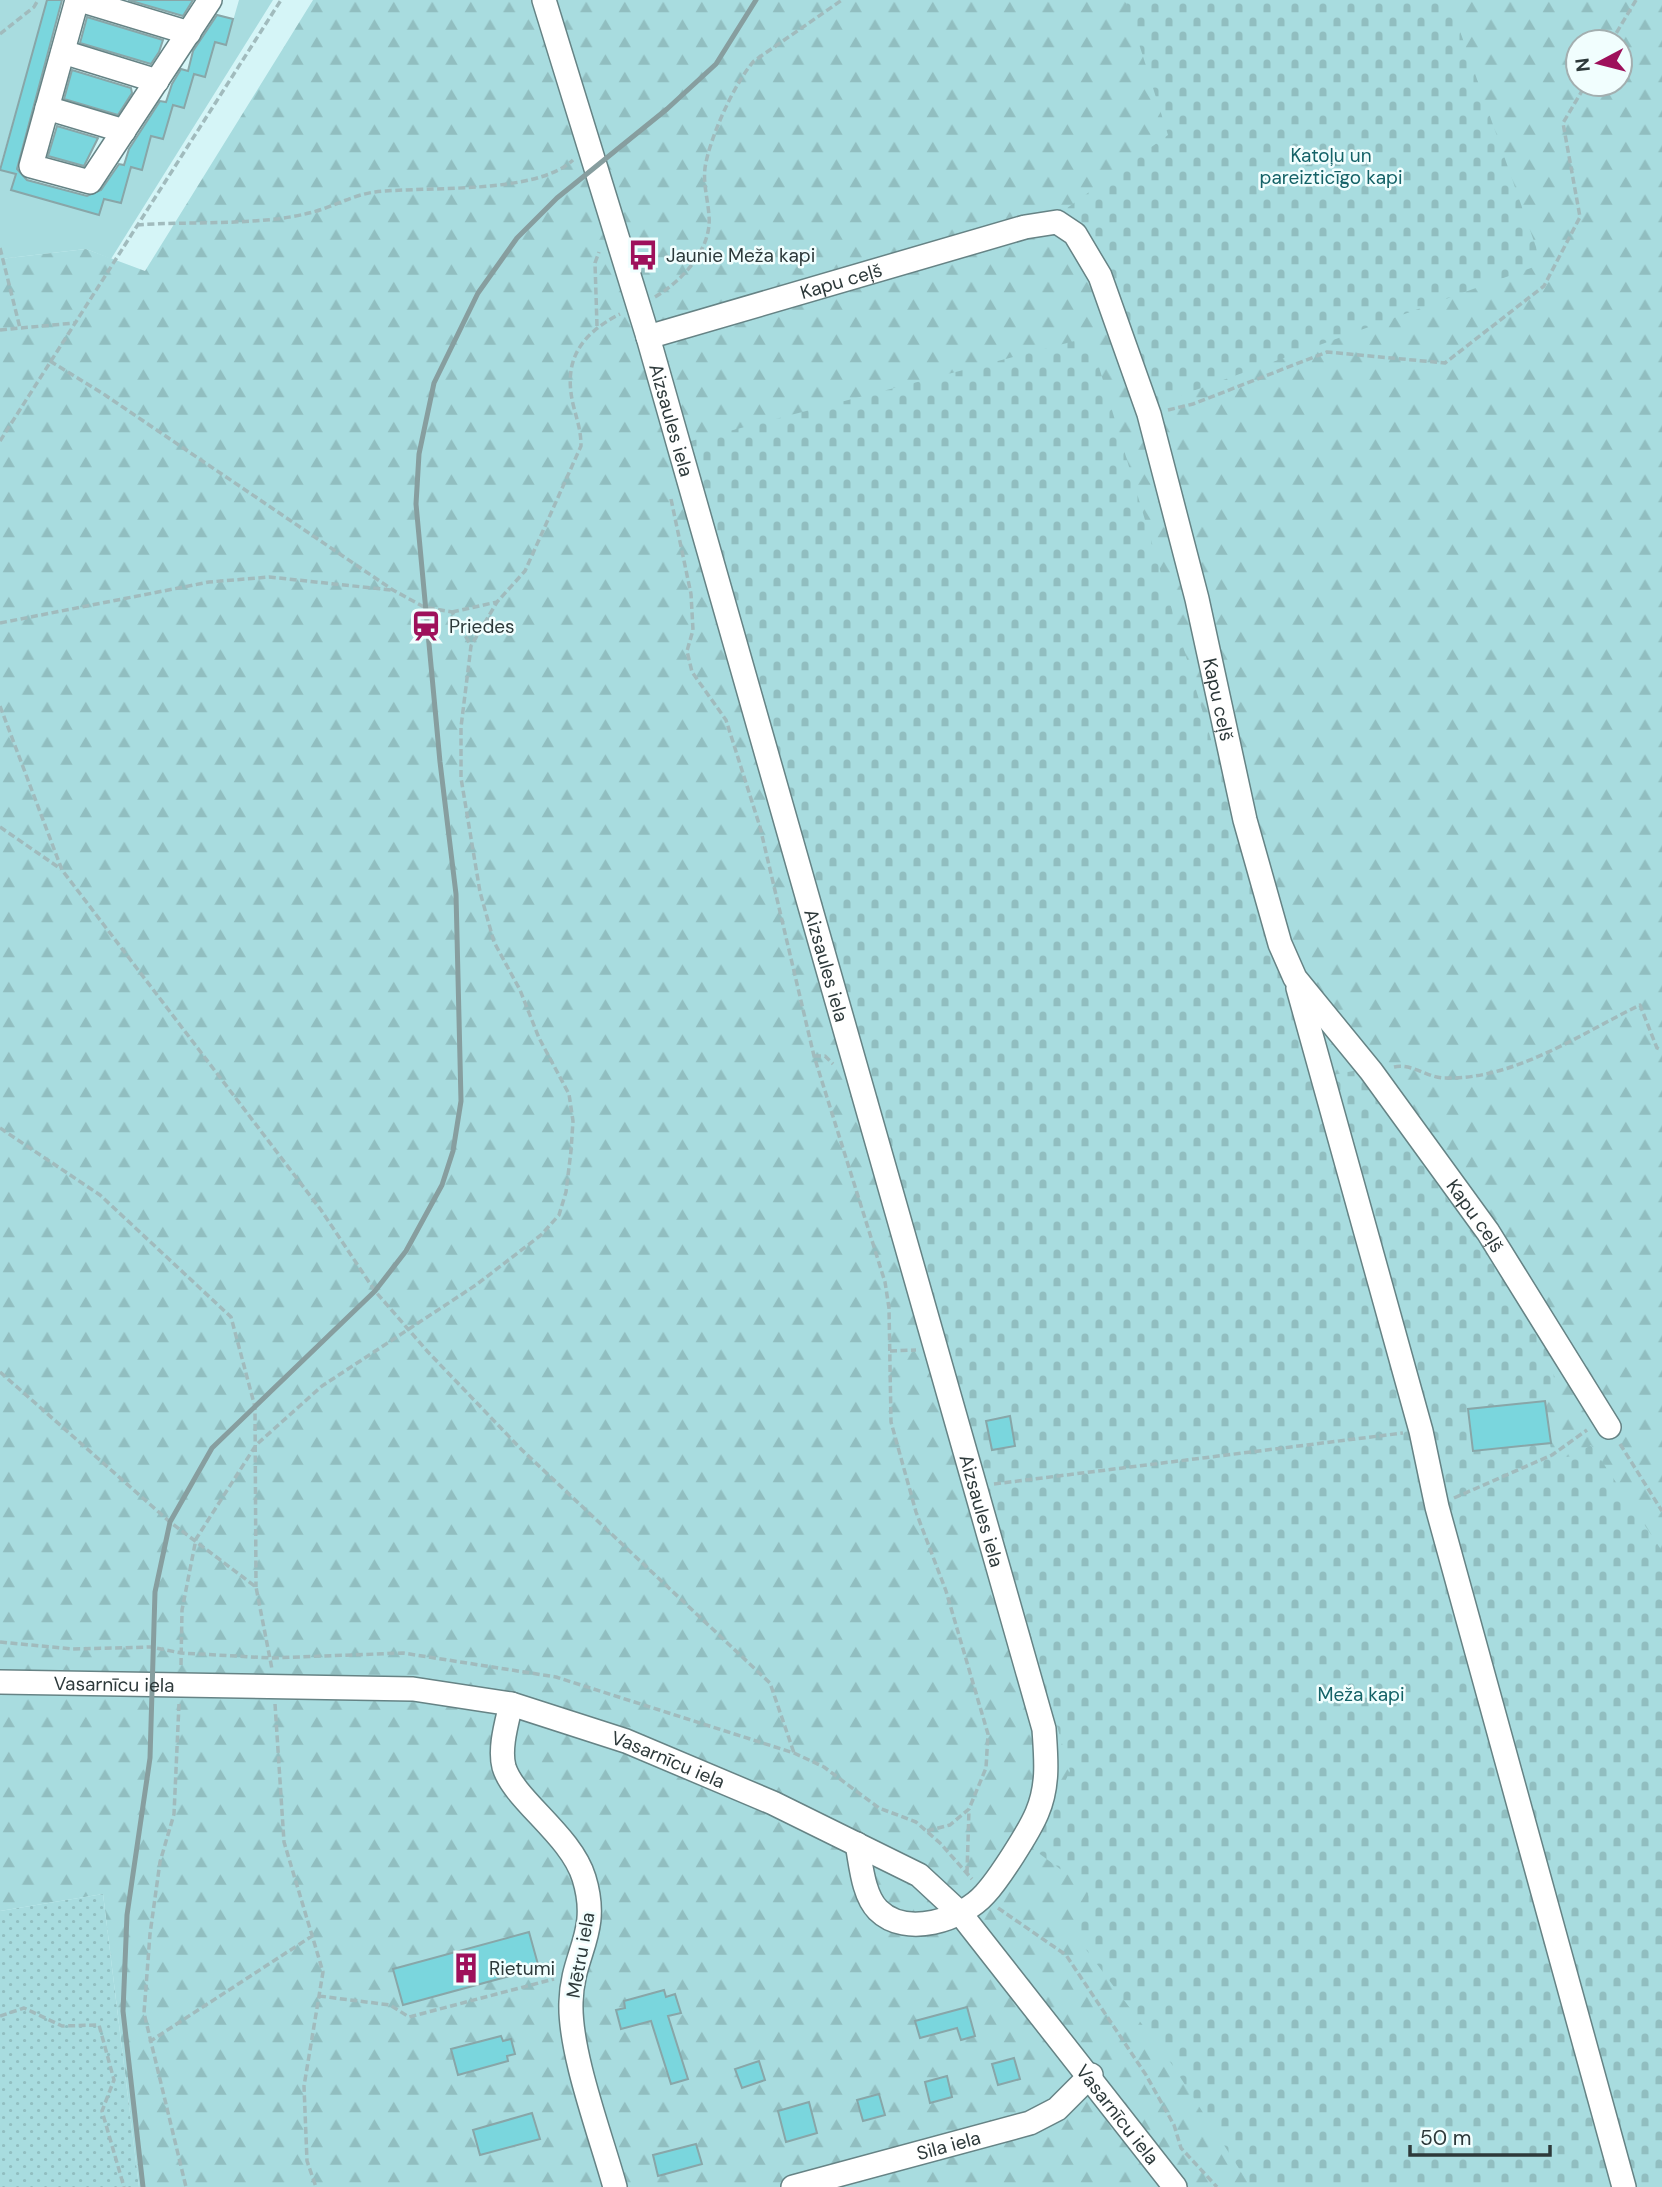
<svg xmlns="http://www.w3.org/2000/svg" width="1662" height="2187" viewBox="0 0 1662 2187" font-family="'DM Sans',sans-serif">
	<style>
		.green { fill: #a8dcdf }
		.forest { fill: url(#forest-firs); fill-rule: evenodd }
		.cemetery { fill: url(#cemetery-stones) }
		.park { fill: url(#park-dots) }
		.building { fill: #7ad6dd; stroke: #88a6a8; stroke-width: 2 }
		.lines { fill: none; stroke-linecap: round; stroke-linejoin: round }
		.minor-casing { stroke: #668385; stroke-width: 26 }
		.path { stroke: #a1bbbd; stroke-width: 3.5; stroke-dasharray: 7 3.5; stroke-linecap: butt }
		.minor { stroke: #fff; stroke-width: 23 }
		.rail { stroke: #879e9f; stroke-width: 5 }
		.labels { text-anchor: middle; stroke-width: 5; stroke-linejoin: round; paint-order: stroke }
		.park-label { font-size: 19px; fill: #146267; stroke: #f1fefe }
		.poi-label { font-size: 19px; fill: #2d393a; stroke: #f1fefe; text-anchor: start }
		.street-label { font-size: 19px; fill: #2d393a; stroke: #f1fefe }
	</style>
	<defs>
		<pattern id="forest-firs" width="22" height="20" patternUnits="userSpaceOnUse" patternTransform="scale(1.75)"><rect width="22" height="20" fill="#a8dcdf"/><path d="M5 1l3.5 6h-7zM16 11l3.5 6h-7z" fill="#91bec0"/></pattern>
		<pattern id="cemetery-stones" width="16" height="16" patternUnits="userSpaceOnUse" patternTransform="scale(1.75)"><rect width="16" height="16" fill="#a8dcdf"/><path d="M2 7V4a2 2 0 0 1 4 0v3zM10 15v-3a2 2 0 0 1 4 0v3z" fill="#91bec0"/></pattern>
		<pattern id="park-dots" width="8" height="8" patternUnits="userSpaceOnUse" patternTransform="scale(1.75)"><rect width="8" height="8" fill="#a8dcdf"/><path d="M2 2h.1M6 6h.1" fill="none" stroke="#91bec0" stroke-width="1.8" stroke-linecap="round"/></pattern>
	</defs>
	<rect width="100%" height="100%" fill="#d5f5f7"/>
	<path class="green" d="M0,0H47L0,167Z
		M239,0H273L111,259L86,249L0,259V170L16,174L12,190L99,215L104,199L121,203L131,167L142,170L151,136L163,139L173,105L184,108L194,74L205,77L215,42L226,45Z"/>
	<path class="forest" d="M313,0H1662V2187H139L103,1894L0,1911V259L86,249L145,271ZM1578,42H1620V84H1578Z"/>
	<path class="cemetery" d="M1125,0H1449L1542,264L1157,404L1081,225L1063,211L1168,135Z
		M1090,337L1313,1079L1358,1070L1552,1350L1554,1381L1545,1401L1552,1459L1573,1456L1591,1445L1662,1551V2187H1251L1171,2063L1070,1928L1090,1891L1033,1849L1070,1771L687,442Z"/>
	<path class="park" d="M103,1894L139,2187H0V1911Z"/>
	<path class="building" d="M47,0H62L17,169L27,180L87,196L101,190L119,164L124,165L129,149L160,101L166,102L172,84L181,69L188,71L193,51L217,15L233,19L226,45L215,42L205,77L194,74L184,108L173,105L163,139L151,136L142,170L131,167L121,203L104,199L99,215L11,190L16,174L0,170Z
		M128,0H193L183,16Z
		M87,17L163,40L159,52L151,64L80,43Z
		M72,70L131,88L132,93L118,115L64,99Z
		M57,126L98,138L84,166L48,156Z
		M1545,1401L1551,1443L1473,1451L1468,1409Z
		M1010,1416L1015,1446L992,1450L986,1421Z
		M529,1932L539,1968L403,2005L393,1969Z
		M664,1990L666,1997L675,1994L681,2013L668,2016L688,2079L671,2084L651,2021L621,2029L616,2010L625,2008L624,2001Z
		M967,2007L975,2036L961,2040L957,2028L920,2038L915,2021Z
		M501,2036L503,2041L511,2039L515,2054L507,2056L508,2061L458,2075L451,2049Z
		M1014,2058L1020,2079L998,2085L992,2064Z
		M759,2061L765,2080L742,2088L735,2069Z
		M947,2076L952,2097L930,2103L925,2082Z
		M879,2094L885,2115L863,2121L857,2100Z
		M809,2102L817,2133L786,2142L778,2111Z
		M532,2113L540,2139L480,2155L473,2130Z
		M696,2144L702,2164L658,2176L653,2155Z"/>
	<g class="lines">
		<g class="minor-casing">
			<g id="minor">
				<path d="M77,0L31,166L90,182L210,0"/>
				<path d="M80,0L189,33"/>
				<path id="s1" d="M544,0L648,337L1044,1729C1046,1758 1049,1785 1037,1813C1029,1832 999,1879 985,1894C962,1920 906,1938 878,1910C863,1895 861,1864 857,1844"/>
				<path d="M63,52L157,81"/>
				<path d="M47,108L124,131"/>
				<path id="s2" d="M648,337L1025,227L1057,222L1075,234L1100,276L1149,414L1197,599L1245,820L1280,944L1295,978L1371,1071L1488,1232L1609,1427"/>
				<path d="M1298,988L1421,1431L1437,1507L1624,2187"/>
				<path id="s3" d="M0,1682L413,1689L511,1704L626,1741L773,1803L919,1875L960,1913L1175,2187"/>
				<path d="M511,1704C507,1722 499,1748 504,1767C514,1800 571,1835 584,1878C601,1933 572,1953 571,2002C569,2052 601,2136 615,2187"/>
				<path id="s4" d="M793,2187L1030,2123L1057,2109L1091,2075"/>
			</g>
		</g>
		<path class="path" d="M0,34L34,7L38,0
			M1611,42L1636,0
			M137,225C190,221 259,226 309,213C331,208 352,195 375,192C426,186 536,195 573,160
			M0,248L20,328
			M655,297C682,281 712,249 709,216C708,200 703,184 705,168C709,139 735,82 754,61L842,0
			M597,326L595,263L599,252
			M0,330L74,323
			M50,361L105,395L393,590L424,607L452,612L471,646
			M1168,410L1193,404L1327,352L1445,363L1544,286L1580,217L1563,123L1586,84
			M0,441L281,0
			M671,499L691,594L693,630L687,651L692,672L726,720L760,827L814,1056L885,1282L889,1308L891,1422L916,1512L946,1591L988,1734L986,1768L969,1809L950,1825L926,1831
			M452,612L497,602
			M0,623L209,582L269,577L391,590
			M0,706L62,870L321,1210L375,1291L428,1352L522,1450L770,1683L794,1753
			M0,827L61,869
			M814,1056H825L833,1064
			M1394,1067C1413,1063 1427,1078 1445,1078C1514,1080 1580,1034 1640,1005L1657,1048L1662,1050
			M0,1128L100,1195L231,1317L255,1407L256,1587
			M890,1351L916,1350
			M0,1372L170,1522L256,1587L272,1669
			M1620,1444L1662,1511
			M994,1484L1403,1433
			M1454,1498L1552,1455L1587,1430
			M0,1642L72,1649L151,1647L181,1653L271,1658L403,1653L556,1677L794,1753L824,1767L879,1808L916,1822L940,1843L972,1879
			M181,1665L182,1610L196,1539L256,1445L322,1386L476,1285L541,1235L559,1215L566,1192L571,1151L573,1121L569,1094L539,1038L520,990L494,942L480,892L461,778V727L471,646L497,602L525,571L581,446C581,432 578,423 574,408C562,362 579,335 620,314
			M179,1704L174,1814L160,1862L150,1934L144,2013L186,2187
			M275,1704L284,1842L323,1972L304,2086L307,2161L316,2187
			M967,1873L969,1809
			M998,1908L1066,1955L1146,2075L1174,2125L1181,2148L1217,2187
			M319,1996L390,2005L409,2017L554,1979
			M0,2016L24,2008L62,2026L99,2025L114,2080L102,2111L124,2187
			M149,2042L312,1936"/>
		<use href="#minor" class="minor"/>
		<path class="rail" d="M143,2187L123,2011L127,1915L150,1758L155,1592L170,1522L212,1448L375,1291L406,1251L442,1185L453,1151L461,1101L456,894L440,762L416,504L419,454L434,383L478,293L517,238L557,198L667,109L716,64L756,0"/>
	</g>
	<defs>
		<g id="bus-bare" transform="scale(2.415)"><path d="M-5-6H5V4H4V6H2V4H-2V6H-4V4H-5ZM-3.5-4V0h7V-4ZM-3.5 1.2v1.5H-2V1.2ZM2 1.2v1.5H3.5V1.2Z" fill="#9e105b" stroke="#f1fefe" stroke-width="2.5" paint-order="stroke"/></g>
		<g id="station-bare" transform="scale(2.415)"><path d="M-3-6H3Q5-6 5-4V2Q5 4 3 4L4.5 6H3L1.5 4h-3L-3 6H-4.5L-3 4Q-5 4-5 2V-4Q-5-6-3-6ZM-3.5-4v3h7v-3ZM-3.5 1v1.5H-2V1ZM2 1v1.5H3.5V1Z" fill="#9e105b" stroke="#f1fefe" stroke-width="2.5" paint-order="stroke"/></g>
		<g id="building-bare" transform="scale(2.415)"><path d="M-4-6H4V6H1V3H-1V6H-4ZM-2.5-4.3h1.7v1.8h-1.7ZM.8-4.3h1.7v1.8H.8ZM-2.5-1h1.7V.8h-1.7ZM.8-1h1.7V.8H.8Z" fill="#9e105b" stroke="#f1fefe" stroke-width="2.5" paint-order="stroke"/></g>
	</defs>
	<g fill-rule="evenodd">
		<use href="#bus-bare" x="643" y="255"/>
		<use href="#station-bare" x="426" y="626"/>
		<use href="#building-bare" x="466" y="1968"/>
	</g>
	<g class="labels">
		<g class="park-label">
			<text x="1331" y="162">Katoļu un<tspan x="1331" dy="22">pareizticīgo kapi</tspan></text>
			<text x="1361" y="1701">Meža kapi</text>
		</g>
		<g class="poi-label">
			<text x="666" y="262">Jaunie Meža kapi</text>
			<text x="449" y="633">Priedes</text>
			<text x="489" y="1975">Rietumi</text>
		</g>
		<g class="street-label">
			<text dy="7" stroke="none"><textPath href="#s2" startOffset="201">Kapu ceļš</textPath></text>
			<text dy="7" stroke="none"><textPath href="#s1" startOffset="439">Aizsaules iela</textPath></text>
			<text dy="7" stroke="none"><textPath href="#s2" startOffset="936">Kapu ceļš</textPath></text>
			<text dy="7" stroke="none"><textPath href="#s1" startOffset="1006">Aizsaules iela</textPath></text>
			<text dy="7" stroke="none"><textPath href="#s2" startOffset="1524">Kapu ceļš</textPath></text>
			<text dy="7" stroke="none"><textPath href="#s1" startOffset="1573">Aizsaules iela</textPath></text>
			<text dy="7" stroke="none"><textPath href="#s3" startOffset="114">Vasarnīcu iela</textPath></text>
			<text dy="7" stroke="none"><textPath href="#s3" startOffset="679">Vasarnīcu iela</textPath></text>
			<text transform="translate(580 1955) rotate(-80)" y="7">Mētru iela</text>
			<text dy="7" stroke="none"><textPath href="#s3" startOffset="1267">Vasarnīcu iela</textPath></text>
			<text dy="7" stroke="none"><textPath href="#s4" startOffset="161">Sila iela</textPath></text>
		</g>
	</g>
	<g transform="translate(1599 63) rotate(263)"><circle r="33" fill="#f1fefe" stroke="#a3afb0" stroke-width="2"/>
	<path d="M0-5L12 26L0 18L-12 26Z" fill="#9e105b"/>
	<text y="-10" font-size="19" font-weight="bold" text-anchor="middle" fill="#2d393a">N</text>
	</g>
	<path d="M1410 2145v10h140v-10" fill="none" stroke="#2d393a" stroke-width="3.5"/>
	<text x="1420" y="2145" font-size="21" fill="#2d393a" stroke="#f1fefe" stroke-width="5" paint-order="stroke">50 m</text>
</svg>
